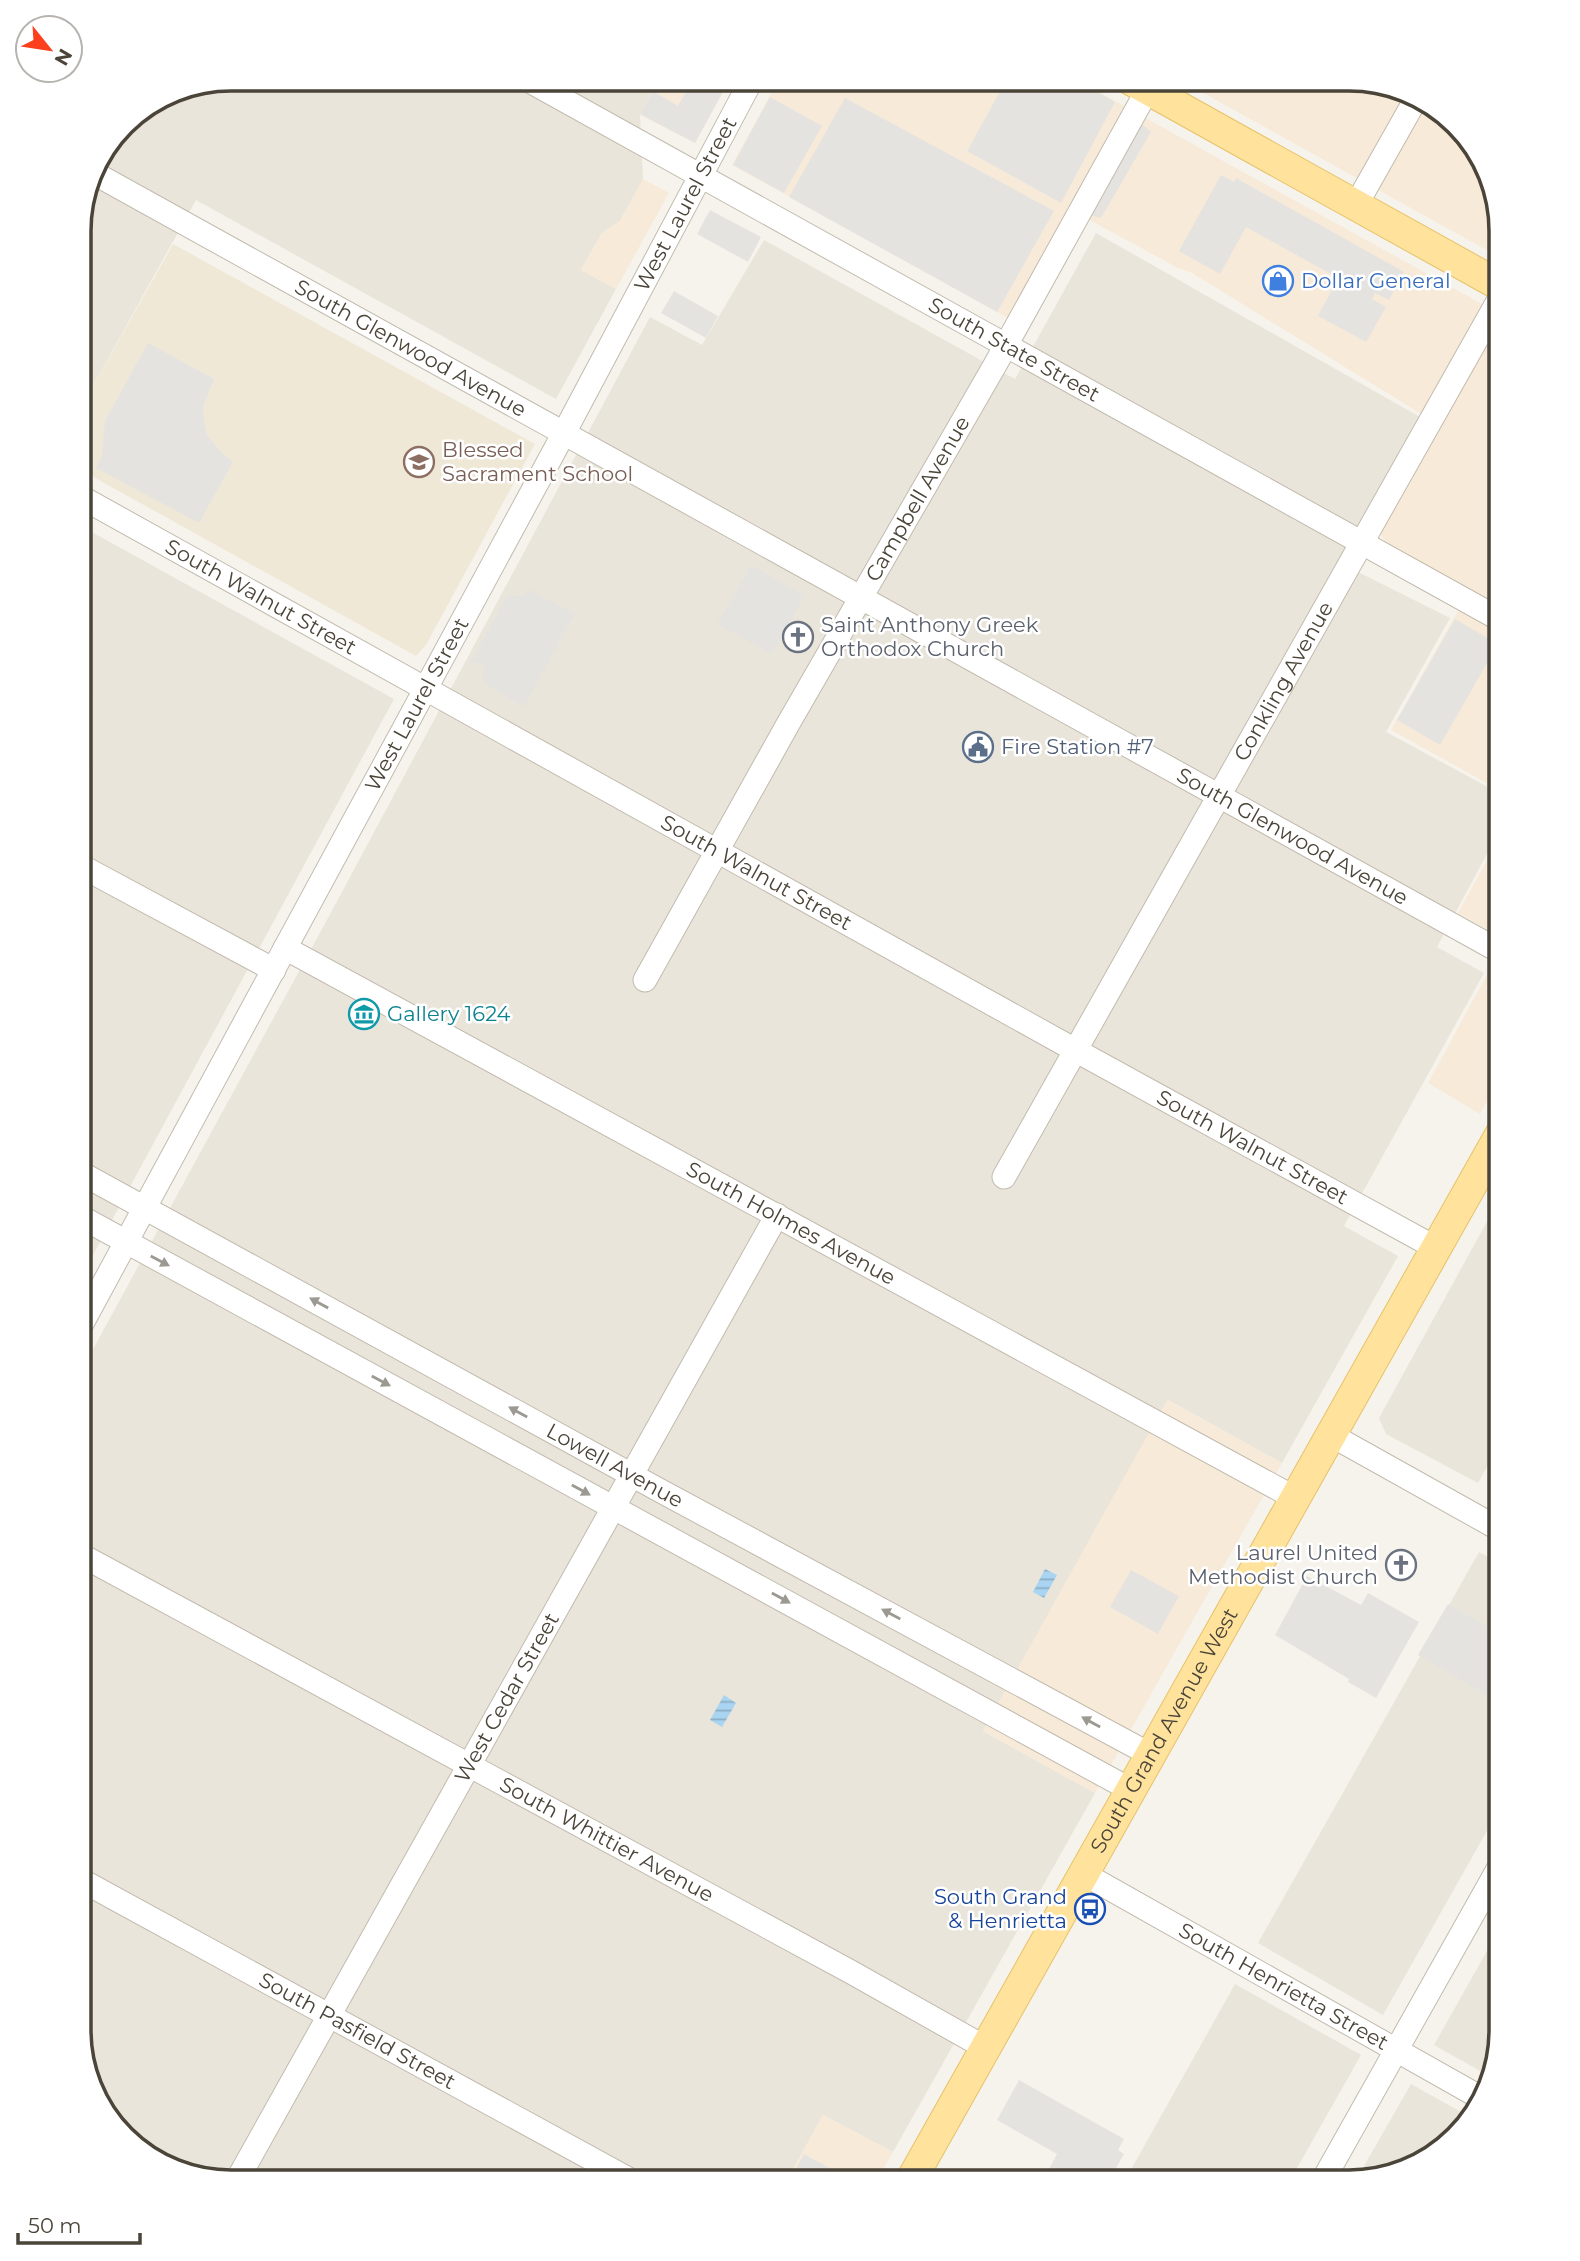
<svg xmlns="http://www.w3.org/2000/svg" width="1580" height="2261" viewBox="0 0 1580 2261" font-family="Montserrat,sans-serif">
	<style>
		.residential { fill: #eae5da }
		.commercial { fill: #f7ead8 }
		.education { fill: #efe8d6 }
		.parking { fill: #e5e3e0 }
		.water { fill: url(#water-rules) }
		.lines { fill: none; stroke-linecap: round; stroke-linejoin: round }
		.minor-casing { stroke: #c2bbae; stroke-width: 25 }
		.major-casing { stroke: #e6c16a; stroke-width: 32 }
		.minor { stroke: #fff; stroke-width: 23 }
		.major { stroke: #ffe39c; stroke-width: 30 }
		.oneway { fill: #9c9892 }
		.labels { text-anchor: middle; stroke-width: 5; stroke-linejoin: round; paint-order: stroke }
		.street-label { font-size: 21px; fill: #4b4439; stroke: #fff }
		.shop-label { font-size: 21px; fill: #366cbe; stroke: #fff; text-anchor: start }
		.education-label { font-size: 21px; fill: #785e54; stroke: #fff; text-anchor: start }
		.worship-label { font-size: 21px; fill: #5b616d; stroke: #fff; text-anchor: start }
		.service-label { font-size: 21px; fill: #4e5e75; stroke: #fff; text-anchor: start }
		.culture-label { font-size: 21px; fill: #0d838f; stroke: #fff; text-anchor: start }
		.transit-label { font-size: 21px; fill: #164399; stroke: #fff; text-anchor: end }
		.rim { fill: none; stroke: #4b4439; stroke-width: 3.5 }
	</style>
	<defs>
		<pattern id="water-rules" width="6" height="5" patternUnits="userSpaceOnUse" patternTransform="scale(1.75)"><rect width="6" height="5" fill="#a9d4f2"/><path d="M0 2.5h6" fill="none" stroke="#8caec5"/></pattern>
	</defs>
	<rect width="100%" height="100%" fill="#f6f3ec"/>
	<path class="residential" d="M231,79H659L640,115L643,179L620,221L602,233L581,270L616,289L556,399L196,200L79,411V221L94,164L124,123L173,90Z
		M1096,233L1420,417L1338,562L1450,618L1386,732L1501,794V828L1437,947L1484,973L1344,1226L1398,1256L1282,1463L1168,1400L983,1731L1095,1793L893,2152L823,2115L786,2182H682L676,2179L674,2182H221L154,2162L99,2106L79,2030V1375L328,918L650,317L702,345L764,240L1015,379Z
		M79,525L394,699L79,1281Z
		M1501,1196V1442L1478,1483L1386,1434L1379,1418Z
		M1479,1552L1501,1564V1806L1383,2015L1258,1943Z
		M1501,1926V2031L1489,2076L1434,2045Z
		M1235,1984L1361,2055L1289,2182H1124Z
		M1411,2084L1470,2117L1425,2162L1356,2180Z"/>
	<path class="commercial" d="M659,79H730L695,143L640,115Z
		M779,79H1076L1126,107L1010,319L732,165Z
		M1178,79H1359L1426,99L1481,155L1501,231V258Z
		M1142,116L1482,304L1501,319V607L1386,543L1383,539L1381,533L1384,526L1441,426L1192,273L1178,268L1086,218Z
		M643,179L669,193L616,289L581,270L602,233L620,221Z
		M1459,609L1501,632V791L1391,730Z
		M1501,835V937L1458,913Z
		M1501,949V1076L1480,1114L1428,1083Z
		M1167,1400L1282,1463L1095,1793L983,1731Z
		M823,2115L893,2152L876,2182H786Z"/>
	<path class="education" d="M173,244L535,444L426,645L416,656L79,469V411Z"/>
	<path class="parking" d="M693,79H730L695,143L640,114L653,91L678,106Z
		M1007,79H1074L1115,102L1061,203L967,151Z
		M770,97L822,126L784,193L733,165Z
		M845,98L1054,211L997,312L789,197Z
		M1142,124L1151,132L1101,218L1090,215Z
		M1221,175L1234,182L1236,178L1404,272L1389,300L1375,293L1372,299L1386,307L1366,342L1318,316L1338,278L1246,227L1220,274L1179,251Z
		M710,210L761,237L748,262L697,234Z
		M674,291L718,316L706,338L661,313Z
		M148,343L214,379L203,407L204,421L207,435L221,452L233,462L199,523L96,468L102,456L105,421Z
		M751,565L805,596L771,654L717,624Z
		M528,589L575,614L524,707L485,684L482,675L485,663H470L507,596H523Z
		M1455,619L1498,644L1440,745L1397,720Z
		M1131,1570L1179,1596L1158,1634L1110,1607Z
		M1307,1576L1361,1605L1368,1593L1419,1622L1376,1698L1348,1682L1349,1679L1275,1635Z
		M1448,1604L1501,1634V1703L1418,1655Z
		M1019,2080L1124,2139L1118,2150L1124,2154L1108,2182H1042L1057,2154L997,2120Z
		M804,2154L855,2182H789Z"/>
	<path class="water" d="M1045,1569L1057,1575L1044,1598L1033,1592Z
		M724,1695L736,1703L722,1727L710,1720Z"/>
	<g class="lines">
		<g class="minor-casing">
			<g id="minor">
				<path id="s1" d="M526,79L1501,620"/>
				<path id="s2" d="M92,172L1501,952"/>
				<path d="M1356,205L1417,97"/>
				<path id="s3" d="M79,496L1075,1050L1436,1248"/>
				<path d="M79,865L274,970"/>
				<path id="s4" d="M285,948L1295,1498"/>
				<path id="s5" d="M645,980L788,724L995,365L1148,89"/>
				<path id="s6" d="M79,1172L659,1490L1151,1755"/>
				<path id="s7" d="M1004,1177L1501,296"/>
				<path d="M79,1216L1131,1790"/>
				<path id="s8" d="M79,1329L564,433L752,79"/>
				<path d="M1331,1435L1501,1530"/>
				<path id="s9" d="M79,1554L851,1972L986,2048"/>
				<path id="s10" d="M1084,1874L1483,2099"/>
				<path id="s11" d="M79,1879L634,2182"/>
				<path id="s12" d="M236,2182L777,1215"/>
				<path d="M1322,2182L1501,1864"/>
			</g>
		</g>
		<g class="major-casing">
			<g id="major">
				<path d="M1129,79L1501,286"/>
				<path id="s13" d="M910,2182L1501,1133"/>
			</g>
		</g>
		<use href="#minor" class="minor"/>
		<use href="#major" class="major"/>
	</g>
	<defs><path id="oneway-solid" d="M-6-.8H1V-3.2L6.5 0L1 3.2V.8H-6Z" transform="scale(1.75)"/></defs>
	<g class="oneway">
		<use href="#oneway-solid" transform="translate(160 1261) rotate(28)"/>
		<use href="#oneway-solid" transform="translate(319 1303) rotate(-151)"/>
		<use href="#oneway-solid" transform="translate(381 1381) rotate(28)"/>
		<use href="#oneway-solid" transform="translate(518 1412) rotate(-151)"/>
		<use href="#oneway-solid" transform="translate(581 1490) rotate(29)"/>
		<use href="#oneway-solid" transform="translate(781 1598) rotate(29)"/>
		<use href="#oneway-solid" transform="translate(891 1614) rotate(-152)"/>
		<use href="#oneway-solid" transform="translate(1091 1722) rotate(-151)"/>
	</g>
	<defs>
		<g id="shop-ring" transform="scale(1.575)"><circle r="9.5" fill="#fff" stroke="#3f7fe0" stroke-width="1.5"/><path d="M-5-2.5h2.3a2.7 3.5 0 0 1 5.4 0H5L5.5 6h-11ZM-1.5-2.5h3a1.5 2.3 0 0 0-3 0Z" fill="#3f7fe0"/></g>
		<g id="school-ring" transform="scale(1.575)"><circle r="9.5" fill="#fff" stroke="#8d6e63" stroke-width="1.5"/><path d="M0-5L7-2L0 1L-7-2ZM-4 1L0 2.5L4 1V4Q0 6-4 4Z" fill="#8d6e63"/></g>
		<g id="church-ring" transform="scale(1.575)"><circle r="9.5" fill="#fff" stroke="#6b7280" stroke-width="1.5"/><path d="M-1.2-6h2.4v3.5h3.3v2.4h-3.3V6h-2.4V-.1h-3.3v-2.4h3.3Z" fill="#6b7280"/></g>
		<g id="civic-ring" transform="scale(1.575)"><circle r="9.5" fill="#fff" stroke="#5c6f8a" stroke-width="1.5"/><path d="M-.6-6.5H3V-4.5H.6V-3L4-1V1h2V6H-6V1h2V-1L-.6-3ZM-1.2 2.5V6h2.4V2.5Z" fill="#5c6f8a"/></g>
		<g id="museum-ring" transform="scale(1.575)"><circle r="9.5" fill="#fff" stroke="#0f9aa8" stroke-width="1.5"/><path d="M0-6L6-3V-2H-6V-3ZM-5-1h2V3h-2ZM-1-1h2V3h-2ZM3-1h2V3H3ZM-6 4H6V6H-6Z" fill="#0f9aa8"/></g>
		<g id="bus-ring" transform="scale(1.575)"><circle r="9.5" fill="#fff" stroke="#1a4fb4" stroke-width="1.5"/><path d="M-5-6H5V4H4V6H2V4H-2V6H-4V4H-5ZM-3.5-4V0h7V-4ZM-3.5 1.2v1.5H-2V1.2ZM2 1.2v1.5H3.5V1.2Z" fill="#1a4fb4"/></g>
	</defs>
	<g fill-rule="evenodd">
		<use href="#shop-ring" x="1278" y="281"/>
		<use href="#school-ring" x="419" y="462"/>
		<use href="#church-ring" x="798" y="637"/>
		<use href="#civic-ring" x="978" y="747"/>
		<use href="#museum-ring" x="364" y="1014"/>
		<use href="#church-ring" x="1401" y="1565"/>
		<use href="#bus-ring" x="1090" y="1909"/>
	</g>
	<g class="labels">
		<g class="street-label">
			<text dy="7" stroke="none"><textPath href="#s8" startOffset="1278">West Laurel Street</textPath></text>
			<text dy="7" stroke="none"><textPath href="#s2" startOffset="364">South Glenwood Avenue</textPath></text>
			<text dy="7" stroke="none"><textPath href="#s1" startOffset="558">South State Street</textPath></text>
			<text dy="7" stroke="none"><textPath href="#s5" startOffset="553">Campbell Avenue</textPath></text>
			<text dy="7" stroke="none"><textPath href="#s3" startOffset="208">South Walnut Street</textPath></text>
			<text dy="7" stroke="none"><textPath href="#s7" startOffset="569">Conkling Avenue</textPath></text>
			<text dy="7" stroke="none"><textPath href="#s8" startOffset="710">West Laurel Street</textPath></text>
			<text dy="7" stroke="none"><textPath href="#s2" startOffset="1372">South Glenwood Avenue</textPath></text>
			<text dy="7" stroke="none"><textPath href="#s3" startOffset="775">South Walnut Street</textPath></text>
			<text dy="7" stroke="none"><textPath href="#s3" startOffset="1342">South Walnut Street</textPath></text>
			<text dy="7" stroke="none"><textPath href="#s4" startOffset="576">South Holmes Avenue</textPath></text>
			<text dy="7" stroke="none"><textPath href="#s6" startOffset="611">Lowell Avenue</textPath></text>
			<text dy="7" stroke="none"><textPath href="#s12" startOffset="555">West Cedar Street</textPath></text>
			<text dy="7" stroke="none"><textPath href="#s13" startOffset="518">South Grand Avenue West</textPath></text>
			<text dy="7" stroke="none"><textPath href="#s9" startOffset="600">South Whittier Avenue</textPath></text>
			<text dy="7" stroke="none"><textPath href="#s10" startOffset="229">South Henrietta Street</textPath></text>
			<text dy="7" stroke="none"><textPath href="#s11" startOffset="317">South Pasfield Street</textPath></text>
		</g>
		<g class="shop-label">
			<text x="1301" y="288">Dollar General</text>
		</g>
		<g class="education-label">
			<text x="442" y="457">Blessed<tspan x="442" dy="24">Sacrament School</tspan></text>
		</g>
		<g class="worship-label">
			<text x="821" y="632">Saint Anthony Greek<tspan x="821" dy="24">Orthodox Church</tspan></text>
			<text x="1378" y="1560" text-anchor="end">Laurel United<tspan x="1378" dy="24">Methodist Church</tspan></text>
		</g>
		<g class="service-label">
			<text x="1001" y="754">Fire Station #7</text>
		</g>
		<g class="culture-label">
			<text x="387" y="1021">Gallery 1624</text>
		</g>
		<g class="transit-label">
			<text x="1067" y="1904">South Grand<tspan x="1067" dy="24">&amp; Henrietta</tspan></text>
		</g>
	</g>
	<path d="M0 0H1580V2261H0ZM231 91H1349A140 140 0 0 1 1489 231V2030A140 140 0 0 1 1349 2170H231A140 140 0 0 1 91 2030V231A140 140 0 0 1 231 91Z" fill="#fff" fill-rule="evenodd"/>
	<path class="rim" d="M231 91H1349A140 140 0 0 1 1489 231V2030A140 140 0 0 1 1349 2170H231A140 140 0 0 1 91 2030V231A140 140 0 0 1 231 91Z"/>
	<g transform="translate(49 49) rotate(120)"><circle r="33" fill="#ffffff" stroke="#b7b4b0" stroke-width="2"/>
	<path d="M0-5L12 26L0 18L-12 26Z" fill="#fc3f1d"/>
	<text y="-10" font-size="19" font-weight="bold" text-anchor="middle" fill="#4b4439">N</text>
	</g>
	<path d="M18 2233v10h122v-10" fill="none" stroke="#4b4439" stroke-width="3.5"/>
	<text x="28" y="2233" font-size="21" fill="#4b4439" stroke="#ffffff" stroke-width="5" paint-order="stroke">50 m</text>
</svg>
